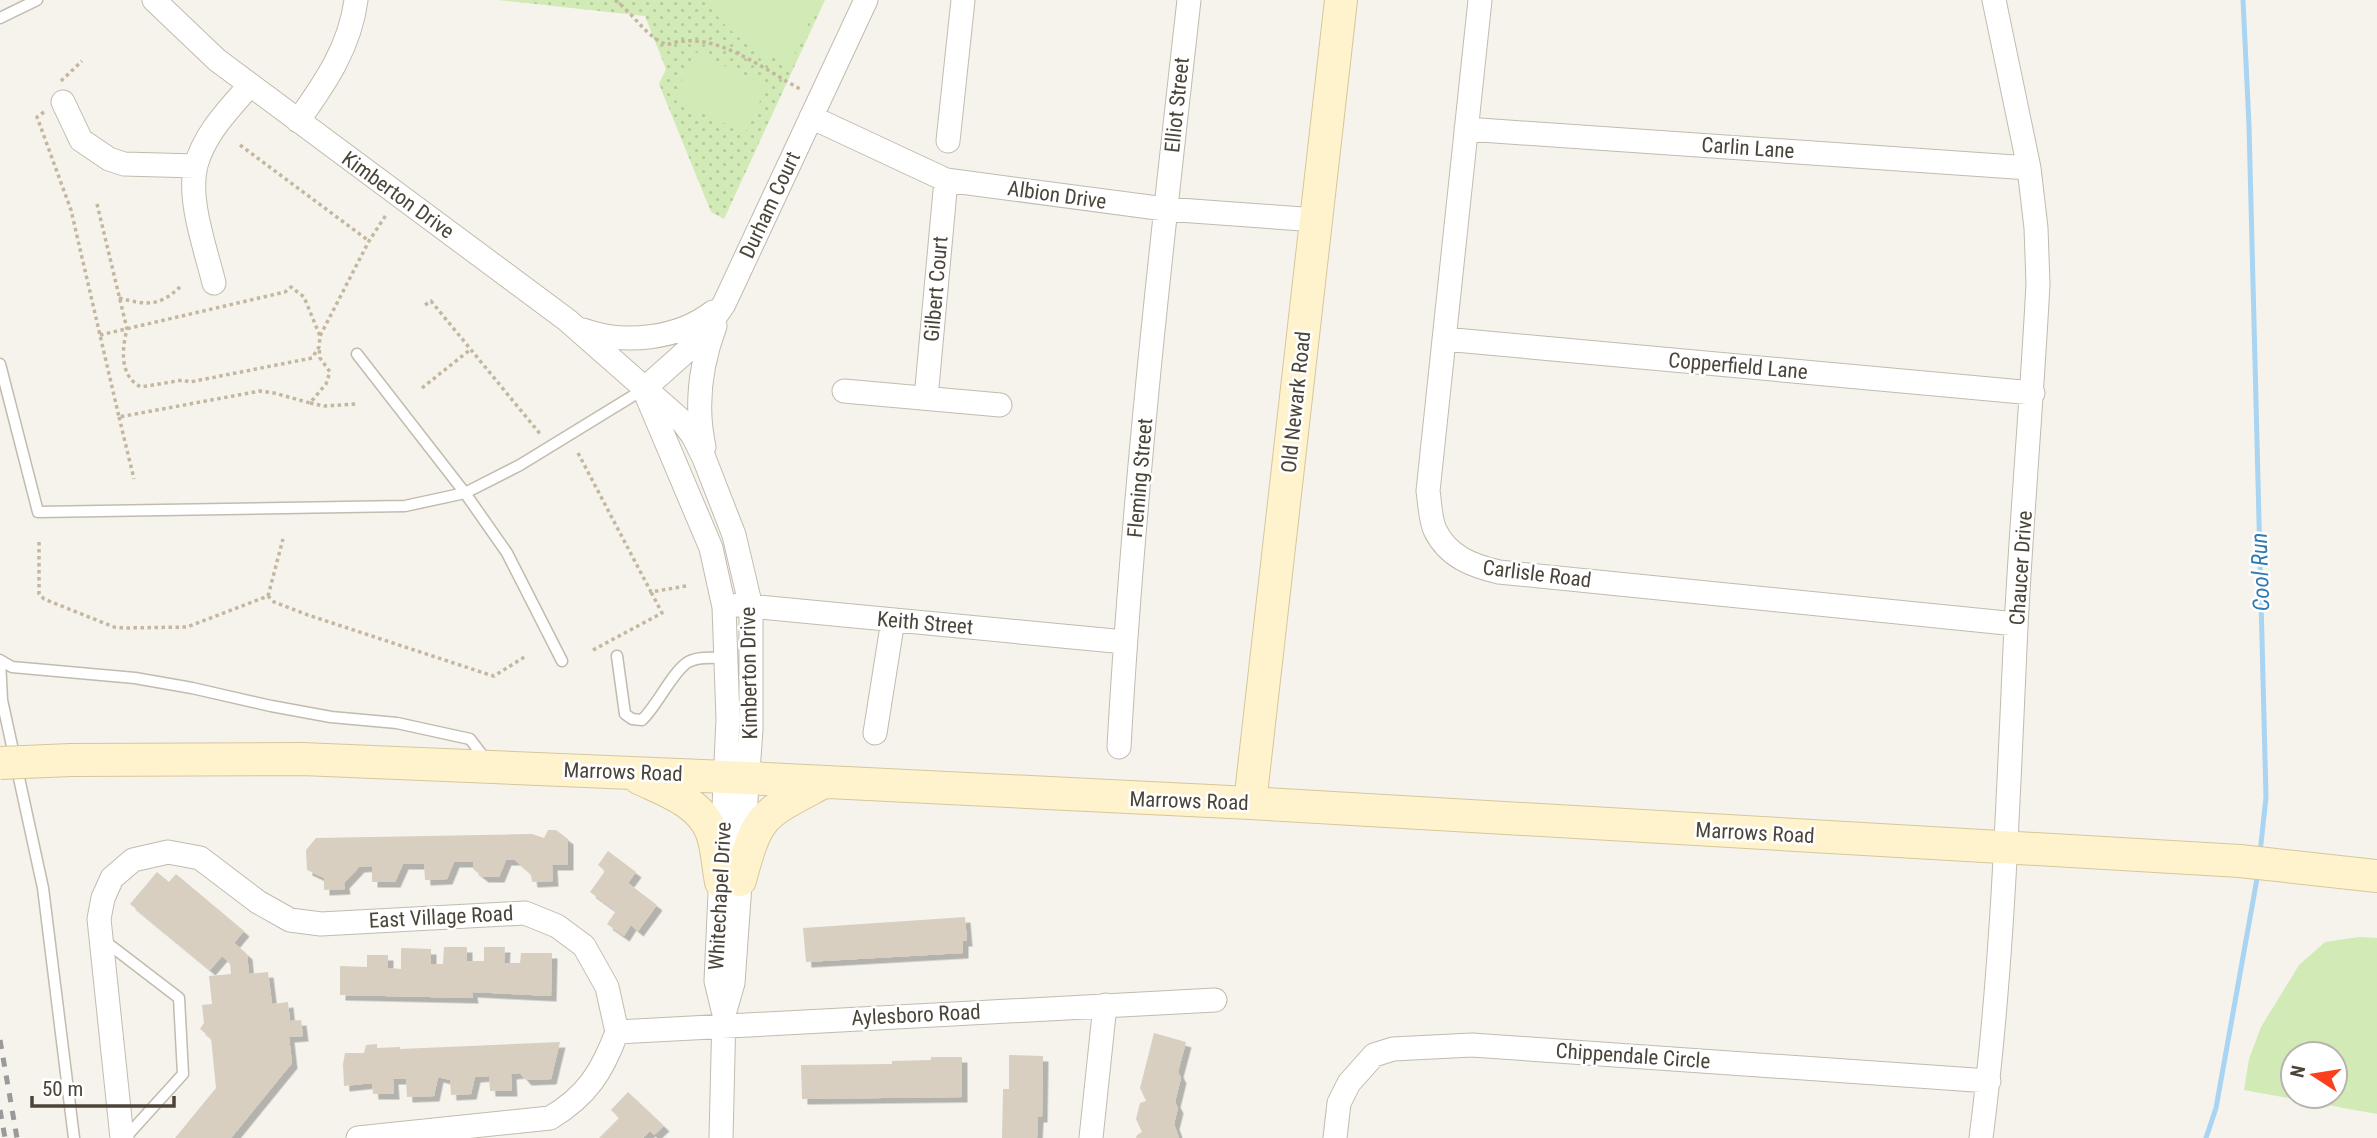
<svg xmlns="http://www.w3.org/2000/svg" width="2377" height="1138" viewBox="0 0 2377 1138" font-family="'Roboto Condensed',sans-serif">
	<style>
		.grass { fill: url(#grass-dots) }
		.pitch { fill: #d2eab5; fill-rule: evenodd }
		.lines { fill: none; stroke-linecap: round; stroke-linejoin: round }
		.stream { stroke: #a9d4f2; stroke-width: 5 }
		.building { fill: #d8cfc1; filter: url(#shadow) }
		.lane-casing { stroke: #c2bbae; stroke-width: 13 }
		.street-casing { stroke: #c2bbae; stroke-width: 25 }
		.secondary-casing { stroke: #d6c79b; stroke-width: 34 }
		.path { stroke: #c4b79f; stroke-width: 3.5; stroke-dasharray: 3.5 3.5; stroke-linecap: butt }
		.lane { stroke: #fff; stroke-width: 10 }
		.street { stroke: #fff; stroke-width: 23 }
		.secondary { stroke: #fff3cd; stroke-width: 32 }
		.rail { stroke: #9a9a9a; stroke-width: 5; stroke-dasharray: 9 9; stroke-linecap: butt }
		.secondary-bridge-casing { stroke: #d6c79b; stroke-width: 34; stroke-linecap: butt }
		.secondary-bridge { stroke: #fff3cd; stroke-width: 32 }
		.labels { text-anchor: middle; stroke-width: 5; stroke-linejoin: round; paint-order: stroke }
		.street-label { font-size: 21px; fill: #4b4439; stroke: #fff }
		.water-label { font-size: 23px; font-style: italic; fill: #2e7ab2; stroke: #fff }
	</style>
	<defs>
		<pattern id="grass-dots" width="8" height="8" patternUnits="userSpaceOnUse" patternTransform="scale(1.75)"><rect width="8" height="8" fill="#d2eab5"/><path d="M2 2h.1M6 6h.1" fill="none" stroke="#b6ca9c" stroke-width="1.8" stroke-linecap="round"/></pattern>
		<filter id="shadow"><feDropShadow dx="5.5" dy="5.5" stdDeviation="0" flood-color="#0004"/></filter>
	</defs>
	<rect width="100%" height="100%" fill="#f6f3ec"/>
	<path class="grass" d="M498,0H825L724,219L711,212L659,84L666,69L645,16Z"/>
	<path class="pitch" d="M705,0H819L791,62C756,58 724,28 705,0Z
		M695,52L767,86L745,133L673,99Z
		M2359,937L2377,938V1114L2244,1090L2249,1059L2261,1027L2299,965L2325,942ZM2293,1054H2335V1096H2293Z"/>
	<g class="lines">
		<path class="stream" d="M2243,0L2249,125L2266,797L2260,853
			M2206,1138L2216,1108L2258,873"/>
	</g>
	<path class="building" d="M548,830H556L568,839V865H552L553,881L532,882L531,874L515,860H506L499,877H483L473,869V862H454L447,879L425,880L424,864H403L395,882H372V866L359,867L344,883L345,889L324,890V878L307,870L306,850L316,838L532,834L544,838Z
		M608,851L636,872L628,883L657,905L638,931L631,925L624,936L607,924L616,911L590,892L605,871L598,865Z
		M157,872L169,882L176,874L244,931L234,943L247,954L249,974L268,972L272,1004L288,1002L290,1021L301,1020L303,1036L289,1037L292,1063L231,1138H175L216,1088L211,1038L200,1029L204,1023L202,1005L212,1004L209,976L231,974L230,963L222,956L210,970L130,904Z
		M965,917L967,941H963V953L806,962L803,928Z
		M444,947H467V961H484V947H505L504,963H520L521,953H552L551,996L472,992L473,998L340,995V966L367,967V955H388V968L401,969V948L431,949V964H443Z
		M1154,1033L1186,1042L1178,1072L1181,1078L1175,1102L1178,1108L1174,1124L1179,1138H1136L1137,1135L1142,1132L1136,1119L1140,1103L1146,1101L1140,1088Z
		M560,1042L551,1079L526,1080L520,1073L511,1074L512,1091H490L489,1076L475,1077L471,1094L451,1095L450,1080L438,1077L434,1096L407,1097L406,1079H393L394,1094H373L372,1083L344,1086L343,1064L345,1053H364L366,1045L377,1044V1048L400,1047V1049Z
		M1009,1055L1043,1056L1042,1117H1038L1037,1138H1002L1003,1089H1009Z
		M931,1057H962V1097L802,1099L801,1065L892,1064V1061L931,1060Z
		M628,1092L664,1126L654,1135L650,1131L643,1138H599L619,1118L611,1110Z"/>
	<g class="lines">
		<g class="lane-casing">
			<path id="lane" d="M0,18L37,0
				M357,354L465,493L507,553L562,661
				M0,364L38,512L405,506L465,493L520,465L644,389
				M617,656L625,714L632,719L642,720C657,706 673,671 688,662C699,656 715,658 727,658
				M0,660L12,667L135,678L192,688L271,706L331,717L397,723L470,739L486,760
				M0,660L2,700L43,888L74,1138
				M102,939L179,998L183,1074L125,1138"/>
		</g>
		<g class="street-casing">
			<path id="street" d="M154,0L217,60L567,320L682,421L693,436L704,458L734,535L751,607V729L733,983L724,1014L721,1138
				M1480,0L1428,491C1430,503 1430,519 1435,530C1448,557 1473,566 1499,572L2016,624
				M63,102L81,140L109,159L124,164L196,166
				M811,117L946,180L1165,209L1316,220
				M298,121C325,83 350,47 356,0
				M1466,129L2029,168
				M948,141L963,0
				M214,283C206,250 187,199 196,165C205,133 229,109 250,85
				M583,330C624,345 678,339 713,312
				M1444,339L2033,393
				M644,389L700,339L724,304L866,0
				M844,391L1000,405
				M645,392L711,548L724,607L728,719L716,981L723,1010
				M926,398L946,180
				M704,447C695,405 700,366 715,326
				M738,605L1125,642
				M875,733L893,620
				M1119,747C1133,497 1161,248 1189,0
				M617,1032L1215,1000
				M122,1138L99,919L103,898L112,878L133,860L168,852L200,858L258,902L290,920L321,924L525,913L557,926L584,946L607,987L617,1032
				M358,1138L550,1118C587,1096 602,1072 617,1032
				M1091,1138L1105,1005
				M1335,1138L1339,1103L1349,1083L1374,1055L1393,1049L1472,1045L1989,1081
				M1981,1138C2003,968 2008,797 2016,627C2022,512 2032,398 2038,284L2036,228L2029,168L1994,0"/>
		</g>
		<g class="secondary-casing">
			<path id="secondary" d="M71,760L302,759L726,777L1250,803L2240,861L2377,876
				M639,778C666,791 701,802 712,833C717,847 718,866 721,882
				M1250,803L1341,0
				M740,880C758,813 762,815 822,783"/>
		</g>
		<path class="path" d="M615,0C634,14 645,36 667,45C712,27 764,70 802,90
			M61,81L82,61
			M44,112L37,117L71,210L119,417L260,391L274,393L310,403L326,384L330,372L320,358L319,347
			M240,145L369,241
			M97,204L127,329C122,349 119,376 141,387L183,380L190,382L312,358L319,347L320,336L369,241L386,215
			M119,298C146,305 159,307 180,287
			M425,305L431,301L541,435
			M100,335L285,292L291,287L304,297L320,336
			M422,388L471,349
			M310,403L324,406L357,404
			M119,417L134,479
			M578,453L651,592L686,586
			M39,542V594L44,599L114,627L124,628L187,627L268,596L274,602L308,615L487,674L494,676L526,656
			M268,596L283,539
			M593,650L662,613L651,592"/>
		<use href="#lane" class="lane"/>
		<use href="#street" class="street"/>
		<use href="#secondary" class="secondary"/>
		<path class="rail" d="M0,1040L17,1138
			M0,1110L5,1138"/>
		<g class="secondary-bridge-casing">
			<path id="secondary-bridge" d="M0,763L71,760"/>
		</g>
		<use href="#secondary-bridge" class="secondary-bridge"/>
	</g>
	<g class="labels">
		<g class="street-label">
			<text transform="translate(1177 105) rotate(-84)" y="7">Elliot Street</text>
			<text transform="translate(1748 148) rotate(4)" y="7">Carlin Lane</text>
			<text transform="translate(398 195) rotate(36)" y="7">Kimberton Drive</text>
			<text transform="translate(1057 195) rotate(8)" y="7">Albion Drive</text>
			<text transform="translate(770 205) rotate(-65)" y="7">Durham Court</text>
			<text transform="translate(936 289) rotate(-85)" y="7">Gilbert Court</text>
			<text transform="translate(1738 366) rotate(5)" y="7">Copperfield Lane</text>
			<text transform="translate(1296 402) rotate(-84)" y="7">Old Newark Road</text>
			<text transform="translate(1140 478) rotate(-85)" y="7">Fleming Street</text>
			<text transform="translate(2021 568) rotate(-86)" y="7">Chaucer Drive</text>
			<text transform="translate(1537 574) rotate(7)" y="7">Carlisle Road</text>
			<text transform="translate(925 623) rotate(5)" y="7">Keith Street</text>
			<text transform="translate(749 673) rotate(-91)" y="7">Kimberton Drive</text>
			<text transform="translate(623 772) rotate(2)" y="7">Marrows Road</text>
			<text transform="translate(1189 801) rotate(2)" y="7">Marrows Road</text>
			<text transform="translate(1755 833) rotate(3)" y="7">Marrows Road</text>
			<text transform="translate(720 896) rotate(-87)" y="7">Whitechapel Drive</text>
			<text transform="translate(441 917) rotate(-3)" y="7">East Village Road</text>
			<text transform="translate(916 1015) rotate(-3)" y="7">Aylesboro Road</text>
			<text transform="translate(1633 1056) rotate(4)" y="7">Chippendale Circle</text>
		</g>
		<g class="water-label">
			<text transform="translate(2260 572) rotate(-92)" y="8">Cool Run</text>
		</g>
	</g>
	<g transform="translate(2314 1075) rotate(282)"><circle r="33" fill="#ffffff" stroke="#b7b4b0" stroke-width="2"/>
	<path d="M0-5L12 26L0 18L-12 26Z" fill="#fc3f1d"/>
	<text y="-10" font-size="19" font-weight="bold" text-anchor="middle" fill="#4b4439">N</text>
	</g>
	<path d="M32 1096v10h142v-10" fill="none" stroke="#4b4439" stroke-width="3.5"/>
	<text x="42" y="1096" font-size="21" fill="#4b4439" stroke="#ffffff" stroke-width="5" paint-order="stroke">50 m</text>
</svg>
